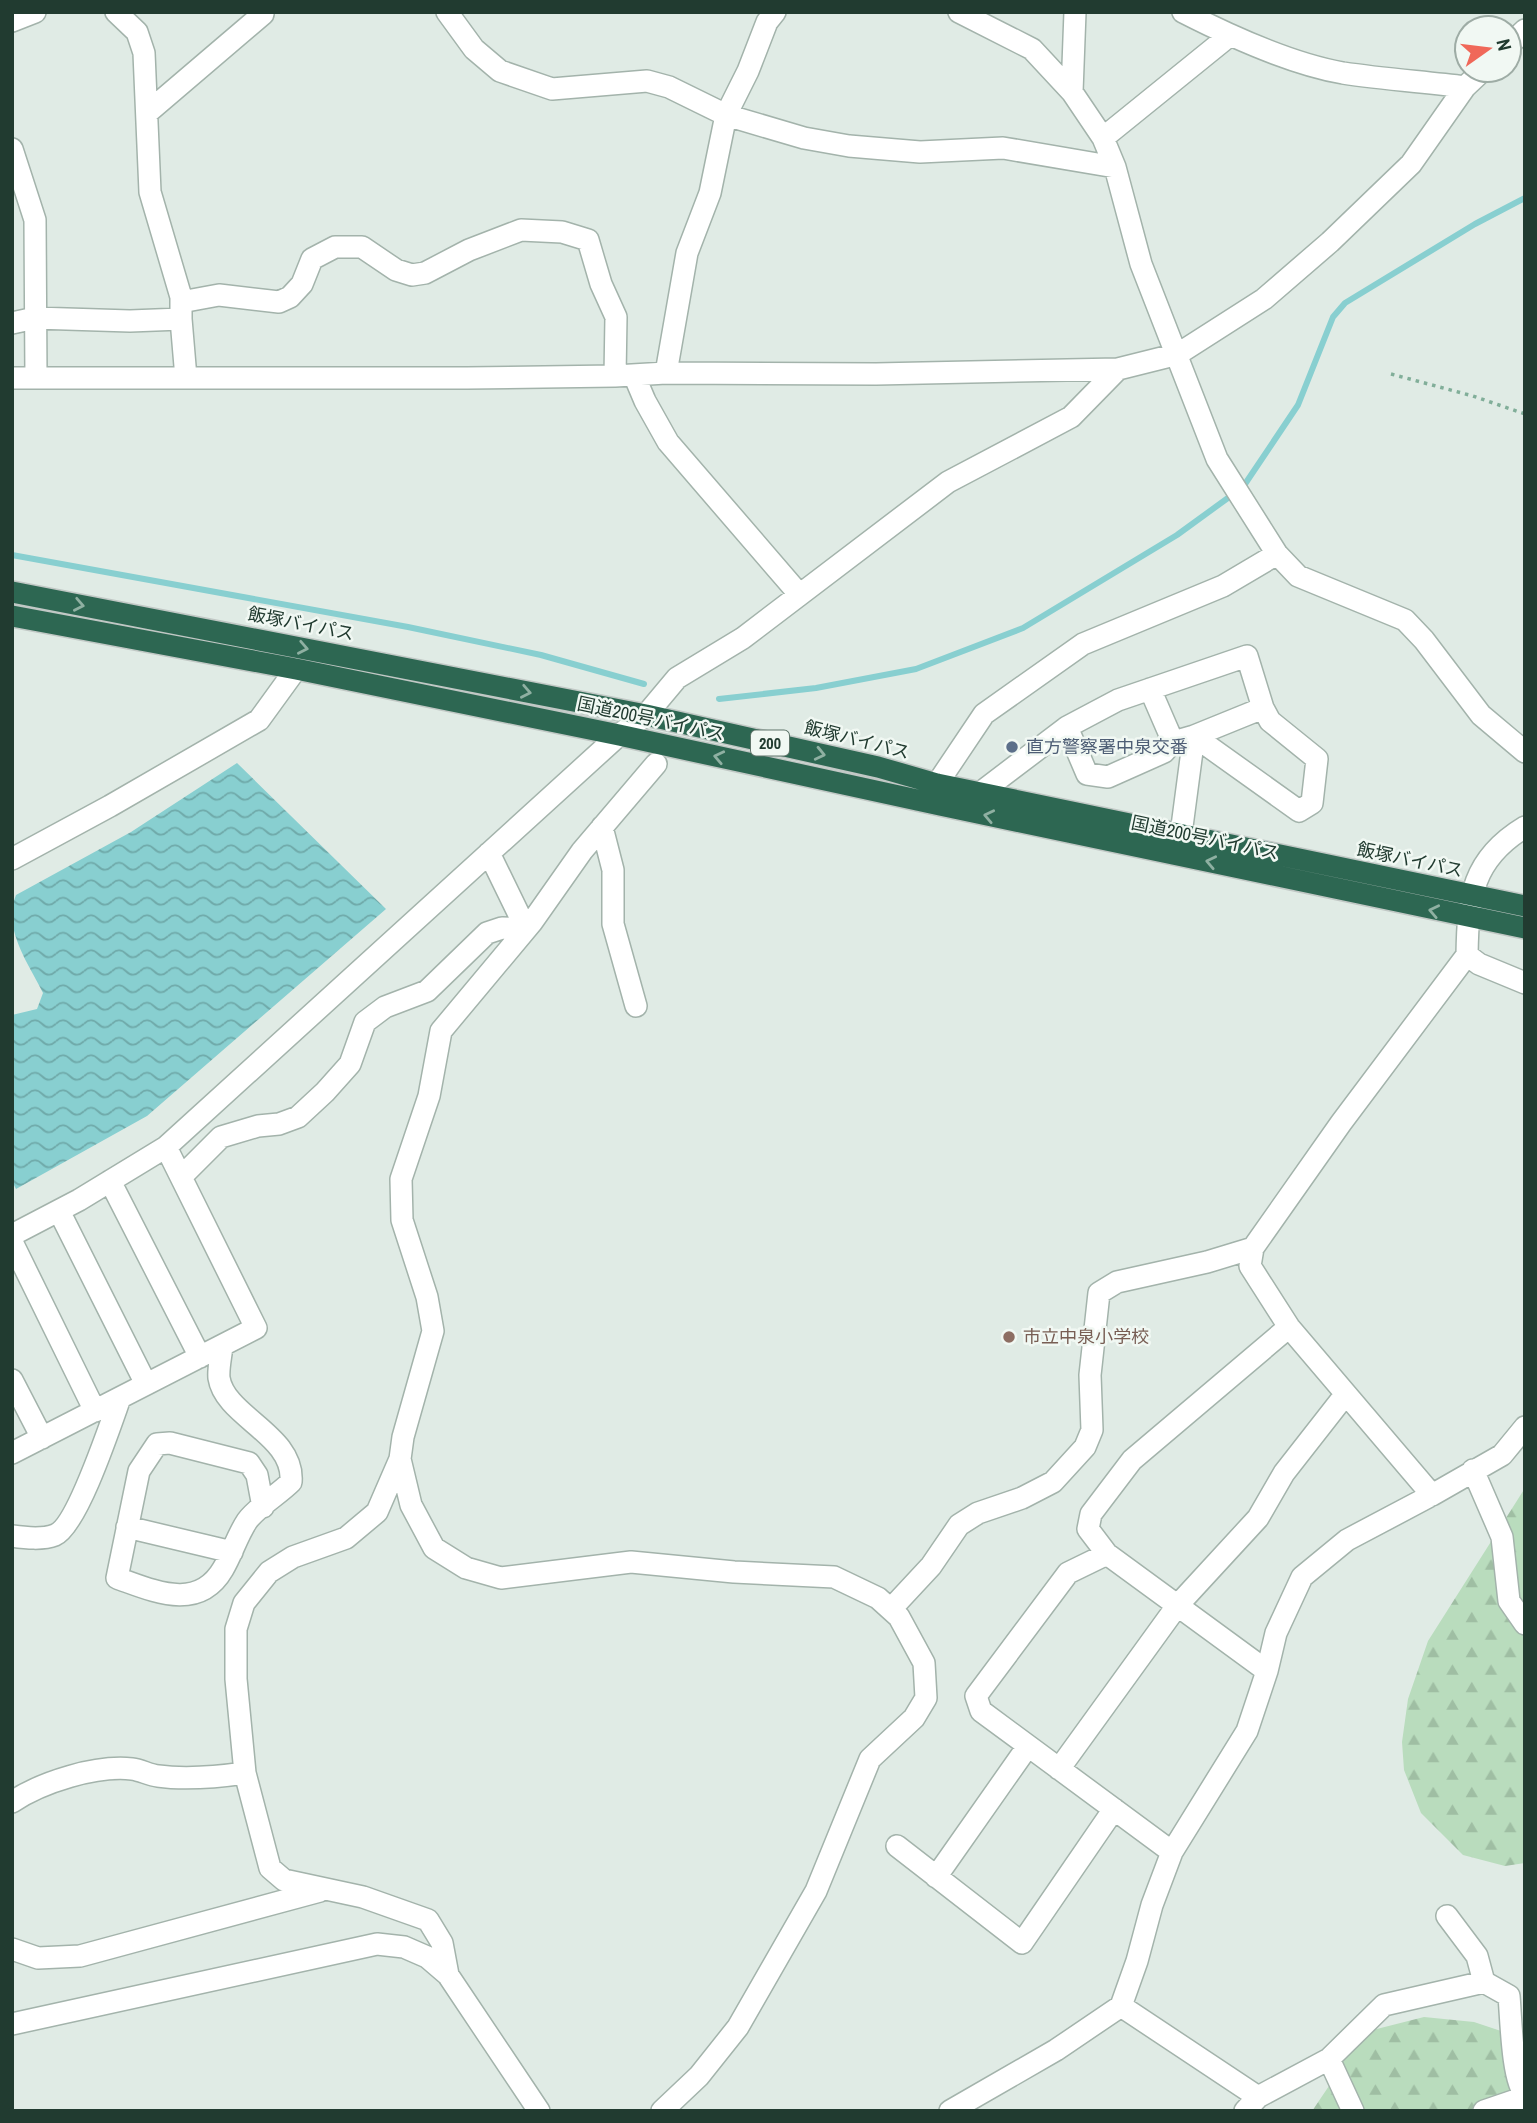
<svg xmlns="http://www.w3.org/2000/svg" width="1537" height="2123" viewBox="0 0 1537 2123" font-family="'Archivo Narrow','Noto Sans JP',sans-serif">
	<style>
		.forest { fill: url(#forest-firs) }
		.water { fill: url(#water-waves) }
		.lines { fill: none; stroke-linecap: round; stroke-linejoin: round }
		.stream { stroke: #88cfd0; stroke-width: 6 }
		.minor-casing { stroke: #a3b3ab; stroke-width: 24 }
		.highway-casing { stroke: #c1c8c5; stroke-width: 24 }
		.path { stroke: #81ae99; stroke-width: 3.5; stroke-dasharray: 3.5 5; stroke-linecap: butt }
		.minor { stroke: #fff; stroke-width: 21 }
		.highway { stroke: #2d6752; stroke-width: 21 }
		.oneway { stroke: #8fb0a2 }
		.service-dot { fill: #5c6f8a; stroke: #f1f8f3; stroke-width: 2.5 }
		.education-dot { fill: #8d6e63; stroke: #f1f8f3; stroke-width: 2.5 }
		.labels { text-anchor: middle; stroke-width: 5; stroke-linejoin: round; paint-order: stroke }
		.shield { fill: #f1f8f3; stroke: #5f746a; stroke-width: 2 }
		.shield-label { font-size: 16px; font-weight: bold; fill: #213b30 }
		.street-label { font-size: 18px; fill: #213b30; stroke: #f1f8f3 }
		.service-label { font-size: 18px; fill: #4e5e75; stroke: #f1f8f3; text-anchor: start }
		.education-label { font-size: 18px; fill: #785e54; stroke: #f1f8f3; text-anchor: start }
	</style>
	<defs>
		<pattern id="forest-firs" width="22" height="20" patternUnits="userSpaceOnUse" patternTransform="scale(1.75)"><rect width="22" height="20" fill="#b9dcbd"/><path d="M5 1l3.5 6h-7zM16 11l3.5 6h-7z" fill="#9fbea3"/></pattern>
		<pattern id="water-waves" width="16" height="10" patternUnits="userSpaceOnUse" patternTransform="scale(1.75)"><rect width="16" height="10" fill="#88cfd0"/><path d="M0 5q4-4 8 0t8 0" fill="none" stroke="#6fa9a9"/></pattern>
	</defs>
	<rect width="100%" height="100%" fill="#e0ebe5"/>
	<path class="forest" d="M1525,1488V1863L1505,1866L1463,1855L1421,1813L1404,1770L1402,1742L1408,1699L1428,1641Z
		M1424,2017L1474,2022L1525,2039V2111H1312L1329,2086L1346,2048L1361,2033Z"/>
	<path class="water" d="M237,763L386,909L147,1116L16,1189L12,1181V1015L37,1009L43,993C29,964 2,929 16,895L131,832Z"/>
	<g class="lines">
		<path class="stream" d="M12,555L408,627L541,655L644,684
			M719,699L816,688L916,669L1023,628L1177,535L1243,487L1298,405L1333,317L1345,303L1475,224L1525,198"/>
		<g class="minor-casing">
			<path id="minor" d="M116,12L137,32L144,53L150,192L181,297V319L186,378
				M447,12L474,49L500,71L552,89L647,81L669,87L726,115L804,138L849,146L920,152L1003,148L1115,167
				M959,12L1032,49L1072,92L1103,138L1115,167L1141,264L1217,459L1277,554L1298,576L1405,620L1424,640L1481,715L1525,752
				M1183,12C1230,36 1291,64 1343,73C1383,79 1425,82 1465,87
				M12,21L35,12
				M1509,45L1525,30
				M1072,92L1075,12
				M147,113L263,14
				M1103,138L1229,36
				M12,149L35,220L36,378
				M181,302L219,295L279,302L290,297L302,284L312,259L335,247H362L396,270L412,275L425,273L469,250L521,230L562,232L588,240L601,284L616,317L615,376
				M12,323L35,318L130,321L181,319
				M666,373L687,253L710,193L726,115L748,71L767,22L775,12
				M634,375L645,401L668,442L799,594
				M12,378H467L615,376L666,373L876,374L1118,369L1178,354L1264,299L1330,242L1411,164L1465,87L1483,70
				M1150,689L1173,742L1194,736L1299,811L1312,803L1317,759L1270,721L1263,708
				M1067,727L1087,774L1108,777L1164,752L1173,742
				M937,784L984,714L1083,644L1223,586L1277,554
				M980,793L1067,727L1118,700L1247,656L1263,708L1194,736L1181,834
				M602,827L613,870V924L636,1006
				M1525,827C1472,859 1468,897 1467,955L1479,964L1525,983
				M12,859L110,806L259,720L296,669
				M181,1177L221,1137L258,1126L279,1124L298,1117L325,1092L350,1064L365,1022L385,1007L427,991L487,933L502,928L526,929L489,853
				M110,1181L200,1357
				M59,1211L146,1384
				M12,1235L79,1200L166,1147L619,735L646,715L677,678L743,638L948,482L1071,417L1118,369
				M12,1242L95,1411
				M222,1346C221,1356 218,1369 219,1378C225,1417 295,1435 291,1482C279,1494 256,1508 247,1521C237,1536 232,1554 223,1569C198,1612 154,1591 117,1578L139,1471L157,1444L170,1443L249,1463L257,1475L263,1507
				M12,1380L42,1438
				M12,1453L256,1328L166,1147
				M400,1459L411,1505L434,1548L466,1568L501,1578L631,1562L734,1572L834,1577L878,1598L899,1617L924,1663L926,1698L914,1718L870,1759L816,1891L738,2027L699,2076L662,2111
				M1473,1470L1502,1537L1509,1601L1525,1624
				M1432,1495L1289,1327L1250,1266L1253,1248L1341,1123L1467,955
				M127,1527L232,1552
				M12,1536C26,1538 42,1540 55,1535C77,1526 111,1423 120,1398
				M1107,1554L1068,1573L976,1696L981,1711L1172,1852
				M891,1609L931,1566L959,1525L978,1513L1022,1498L1053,1482L1085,1447L1092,1430L1090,1375L1099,1293L1117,1282L1207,1262L1253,1248
				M1267,1671L1107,1554L1088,1529L1091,1514L1132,1460L1289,1327
				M1059,1769L1177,1606L1258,1518L1284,1473L1345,1395
				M12,1802C42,1782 96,1765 132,1769C141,1770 149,1775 158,1776C187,1780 217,1777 245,1773
				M897,1846L1022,1943L1114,1809
				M936,1877L1028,1746
				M1447,1916L1477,1956L1484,1982L1509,1996C1511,2017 1512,2081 1525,2094
				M12,1949L38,1958L80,1956L320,1891
				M448,1975L442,1943L428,1920L363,1897L284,1880L270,1868L245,1773L236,1679V1629L244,1603L269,1572L293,1557L346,1538L377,1512L400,1459L403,1437L433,1331L427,1297L402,1220L401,1179L429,1096L441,1031L532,922L582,851L656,764
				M1121,2006L1258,2097
				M12,2024L377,1944L404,1947L427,1957L448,1975L539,2111
				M1329,2059L1353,2111
				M950,2111L1056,2050L1121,2006L1137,1961L1152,1905L1172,1852L1247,1731L1267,1671L1276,1633L1302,1577L1347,1540L1432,1495L1502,1455L1525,1427
				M1245,2111L1258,2097L1329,2059L1384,2005L1484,1982
				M1484,2111L1525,2097"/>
		</g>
		<g class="highway-casing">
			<path id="highway" d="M12,592L646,715L878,767L937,784L1525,906
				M12,616L296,669L619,735L940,805L1525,928"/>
		</g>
		<path class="path" d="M1391,374L1473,396L1525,414"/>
		<use href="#minor" class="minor"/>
		<use href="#highway" class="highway"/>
	</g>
	<defs><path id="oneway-chevron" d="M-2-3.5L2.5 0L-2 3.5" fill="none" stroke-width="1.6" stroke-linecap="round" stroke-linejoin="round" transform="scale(1.75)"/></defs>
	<g class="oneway">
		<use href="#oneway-chevron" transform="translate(79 605) rotate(11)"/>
		<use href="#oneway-chevron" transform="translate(303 648) rotate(11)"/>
		<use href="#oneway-chevron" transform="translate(526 692) rotate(11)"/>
		<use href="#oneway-chevron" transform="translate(820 754) rotate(13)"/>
		<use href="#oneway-chevron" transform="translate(719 757) rotate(-168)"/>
		<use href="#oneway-chevron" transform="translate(989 816) rotate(-168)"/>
		<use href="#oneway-chevron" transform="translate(1211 862) rotate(-168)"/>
		<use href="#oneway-chevron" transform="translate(1434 911) rotate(-168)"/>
	</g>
	<circle class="service-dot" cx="1012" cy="747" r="7"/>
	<circle class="education-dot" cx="1009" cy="1337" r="7"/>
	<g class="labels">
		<rect class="shield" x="751" y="730.5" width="38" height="25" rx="5"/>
		<g class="shield-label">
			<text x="770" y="749">200</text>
		</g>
		<g class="street-label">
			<text transform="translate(301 624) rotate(11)" y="6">飯塚バイパス</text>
			<text transform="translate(651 719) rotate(12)" y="6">国道200号バイパス</text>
			<text transform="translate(857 740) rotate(14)" y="6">飯塚バイパス</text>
			<text transform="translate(1205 838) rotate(12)" y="6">国道200号バイパス</text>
			<text transform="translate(1410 860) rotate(12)" y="6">飯塚バイパス</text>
		</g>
		<g class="service-label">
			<text x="1026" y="753">直方警察署中泉交番</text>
		</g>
		<g class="education-label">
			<text x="1023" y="1343">市立中泉小学校</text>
		</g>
	</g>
	<rect width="1537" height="2123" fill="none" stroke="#213b30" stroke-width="28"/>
	<g transform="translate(1488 49) rotate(76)"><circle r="33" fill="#f1f8f3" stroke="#9eaca5" stroke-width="2"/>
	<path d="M0-5L12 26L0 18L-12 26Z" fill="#f06859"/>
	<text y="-10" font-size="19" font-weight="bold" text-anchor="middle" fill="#213b30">N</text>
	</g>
</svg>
